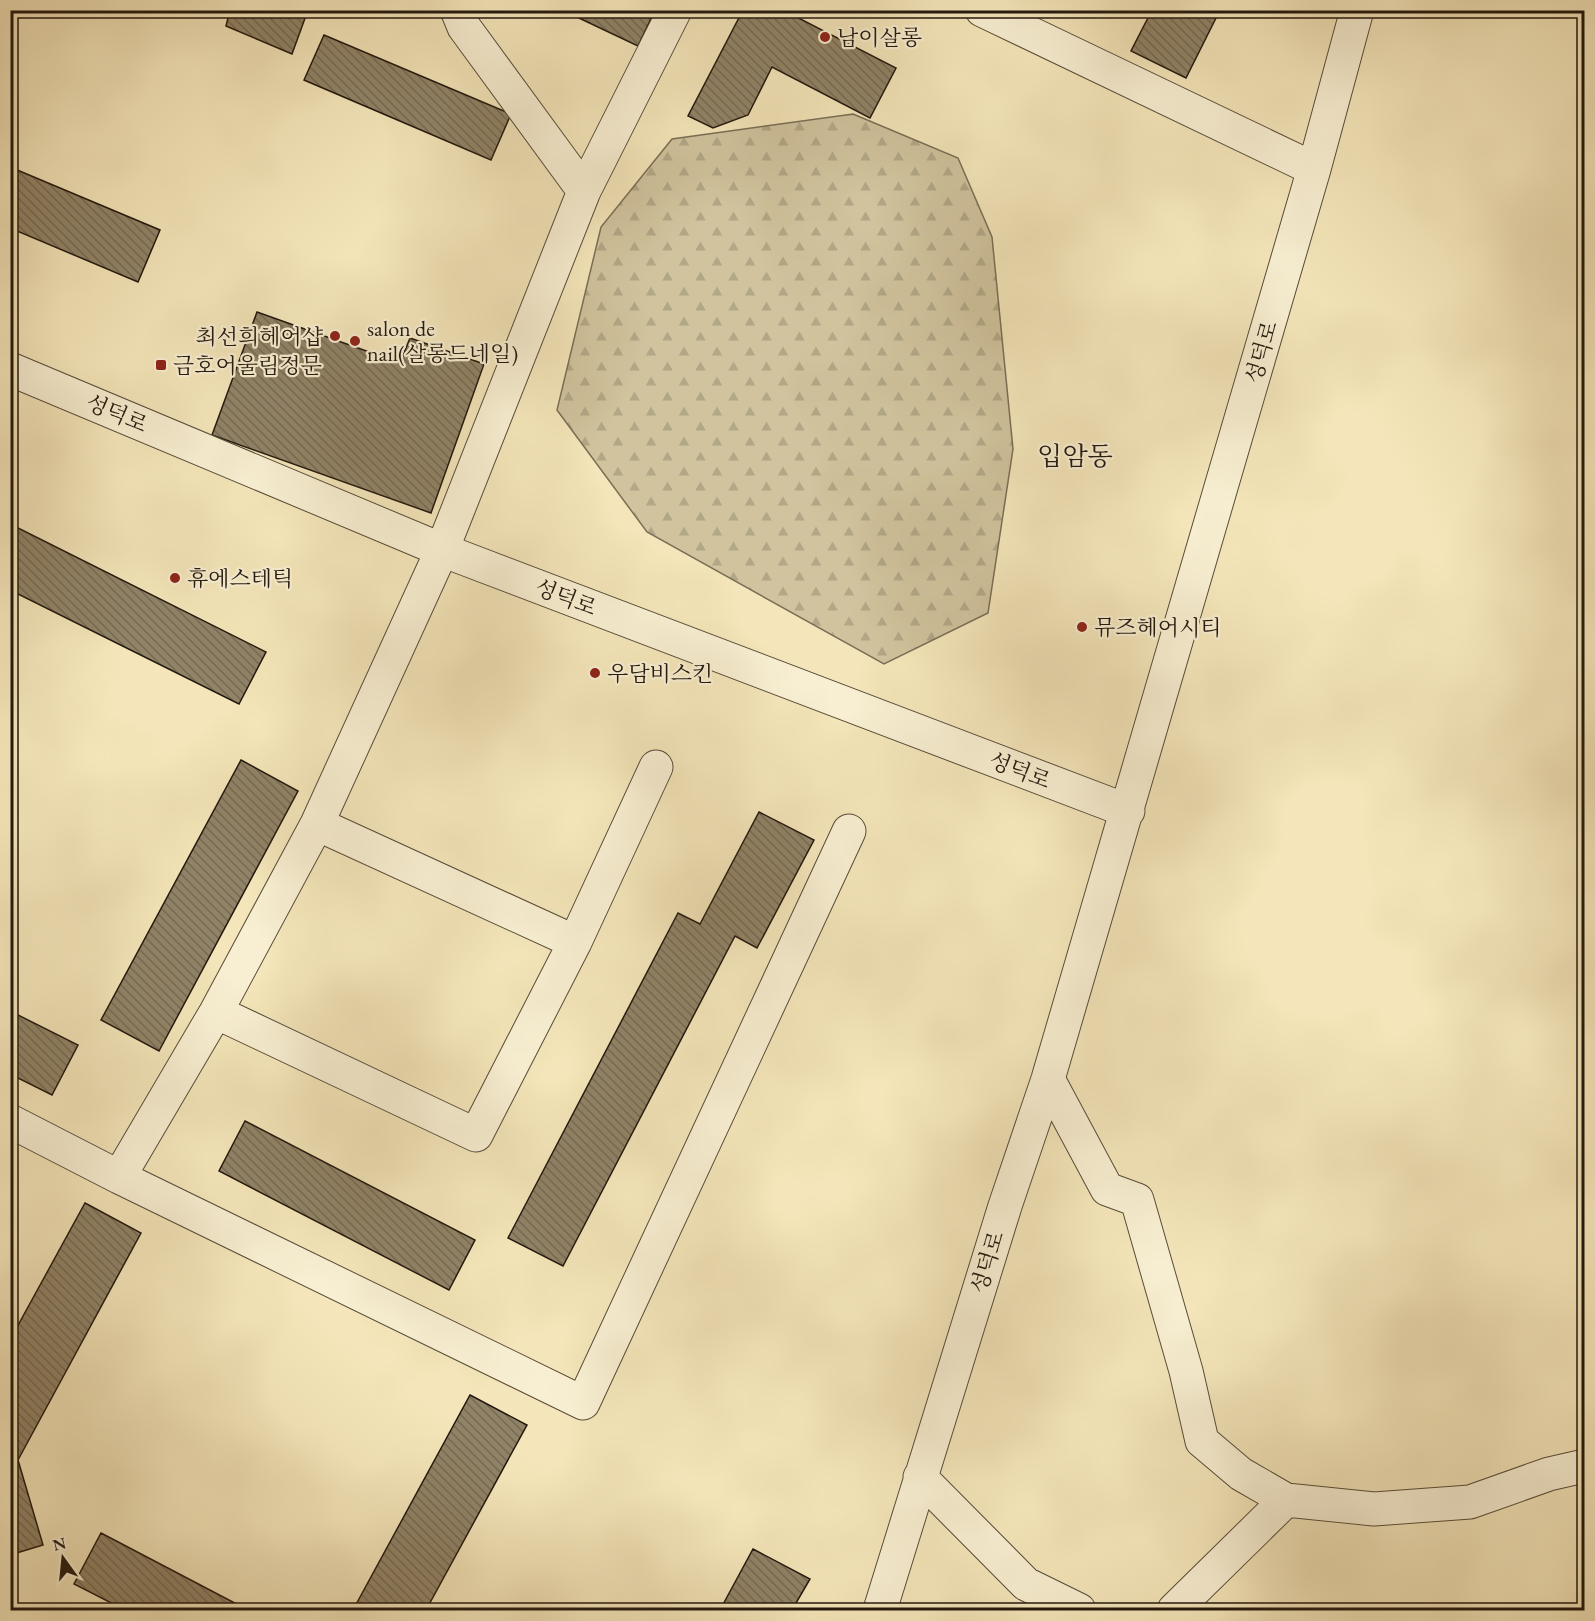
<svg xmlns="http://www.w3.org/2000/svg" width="1595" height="1621" viewBox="0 0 1595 1621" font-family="'EB Garamond','Noto Serif KR',serif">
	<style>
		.forest { fill: url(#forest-firs); stroke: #7a6e56; stroke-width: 1.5 }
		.building { fill: url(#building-back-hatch); stroke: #23180e; stroke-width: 1.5 }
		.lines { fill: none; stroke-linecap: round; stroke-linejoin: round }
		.minor-casing { stroke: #574c39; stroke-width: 35 }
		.minor { stroke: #f8efd2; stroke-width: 33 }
		.poi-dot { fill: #8f2418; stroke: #f8efd2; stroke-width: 2 }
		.labels { text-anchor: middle; stroke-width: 4.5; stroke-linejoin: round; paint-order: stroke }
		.poi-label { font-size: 22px; fill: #23180e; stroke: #f8efd2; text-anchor: start }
		.street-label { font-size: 22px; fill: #23180e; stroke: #f8efd2 }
		.quarter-label { font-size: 26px; fill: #23180e; stroke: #f8efd2 }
	</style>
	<defs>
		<pattern id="forest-firs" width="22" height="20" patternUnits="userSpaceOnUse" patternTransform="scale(1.5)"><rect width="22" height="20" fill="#d0c39d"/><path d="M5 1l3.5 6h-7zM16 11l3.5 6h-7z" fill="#b2a786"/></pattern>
		<pattern id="building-back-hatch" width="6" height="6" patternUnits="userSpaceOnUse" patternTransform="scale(1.5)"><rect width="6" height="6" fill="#908367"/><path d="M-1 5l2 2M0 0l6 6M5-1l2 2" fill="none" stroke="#756a53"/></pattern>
	</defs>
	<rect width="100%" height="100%" fill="#f4e6ba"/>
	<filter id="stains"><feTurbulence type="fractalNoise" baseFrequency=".00333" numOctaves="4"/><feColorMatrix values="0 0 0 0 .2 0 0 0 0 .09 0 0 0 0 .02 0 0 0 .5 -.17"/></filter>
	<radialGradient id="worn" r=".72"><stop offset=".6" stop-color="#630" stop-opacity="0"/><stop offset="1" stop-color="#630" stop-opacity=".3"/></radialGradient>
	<path class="forest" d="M853,114L958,158L992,237L1013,449L988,613L884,664L647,532L557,410L601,227L672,139Z"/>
	<path class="building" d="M230,10H308L292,54L226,26Z
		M562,10H655L638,46Z
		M743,10H783L896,68L870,118L772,67L748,115L713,128L688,116Z
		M1152,10H1220L1186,78L1131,51Z
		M324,35L511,114L491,160L304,80Z
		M10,167L160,230L138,282L10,228Z
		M257,312L400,363L410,338L484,364L431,513L212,435Z
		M14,526L266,652L239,704L10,590V533Z
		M241,760L298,791L159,1051L101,1020Z
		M759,812L814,840L757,948L735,936L563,1266L508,1238L678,913L700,924Z
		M10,1011L78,1045L52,1095L10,1074Z
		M245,1121L475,1240L449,1290L219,1171Z
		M85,1203L141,1233L18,1460L43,1545L10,1555V1340Z
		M470,1395L527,1425L426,1610H353Z
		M101,1533L248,1610H125L74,1584Z
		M753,1549L810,1579L792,1610H720Z"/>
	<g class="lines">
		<g class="minor-casing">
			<path id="minor" d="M457,10L464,27L584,191
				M675,10L584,191L442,550L317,824L216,1012L119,1177L583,1403L849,831
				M982,10L1314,169
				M10,369L442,550L1128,811
				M317,824L575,942
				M216,1012L476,1135L575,942L656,767
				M1048,1079L1107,1189L1137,1200L1186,1371L1202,1441L1241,1474L1286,1500L1374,1509L1470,1502L1549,1474L1584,1466
				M10,1121L119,1177
				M920,1477L1026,1584L1079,1610
				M880,1610L1005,1206L1048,1079L1314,169L1357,10
				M1174,1610L1286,1500"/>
		</g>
		<use href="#minor" class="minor"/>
	</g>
	<g class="poi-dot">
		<circle cx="825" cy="37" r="6"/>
		<circle cx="335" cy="336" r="6"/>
		<circle cx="355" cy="341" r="6"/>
		<rect x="155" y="359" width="12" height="12" rx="3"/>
		<circle cx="175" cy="578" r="6"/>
		<circle cx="1082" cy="627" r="6"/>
		<circle cx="595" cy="673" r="6"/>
	</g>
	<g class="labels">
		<g class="poi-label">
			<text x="837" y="45">남이살롱</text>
			<text x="367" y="336">salon de<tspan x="367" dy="25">nail(살롱드네일)</tspan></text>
			<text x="323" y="344" text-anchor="end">최선희헤어샵</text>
			<text x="173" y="373">금호어울림정문</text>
			<text x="187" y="586">휴에스테틱</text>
			<text x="1094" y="635">뮤즈헤어시티</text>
			<text x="607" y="681">우담비스킨</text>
		</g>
		<g class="street-label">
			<text transform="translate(1261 352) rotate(-74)" y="8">성덕로</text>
			<text transform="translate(117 413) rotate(23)" y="8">성덕로</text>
			<text transform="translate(566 597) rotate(21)" y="8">성덕로</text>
			<text transform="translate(1020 770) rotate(21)" y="8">성덕로</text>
			<text transform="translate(987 1262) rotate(-73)" y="8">성덕로</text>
		</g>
		<g class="quarter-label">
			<text x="1075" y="465">입암동</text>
		</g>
	</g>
	<rect width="1595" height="1621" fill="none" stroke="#f4e6ba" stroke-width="36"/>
	<rect x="12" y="12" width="1571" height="1597" fill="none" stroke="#23180e" stroke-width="3"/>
	<rect x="18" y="18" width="1559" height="1585" fill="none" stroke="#23180e" stroke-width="1.5"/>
	<g transform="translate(63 1558) rotate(345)" stroke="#f8efd2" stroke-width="4.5" paint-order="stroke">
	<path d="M0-4.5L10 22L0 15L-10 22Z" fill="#23180e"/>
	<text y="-9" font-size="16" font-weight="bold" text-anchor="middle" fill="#23180e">N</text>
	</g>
	<rect width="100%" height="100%" filter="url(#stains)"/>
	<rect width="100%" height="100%" fill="url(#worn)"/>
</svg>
